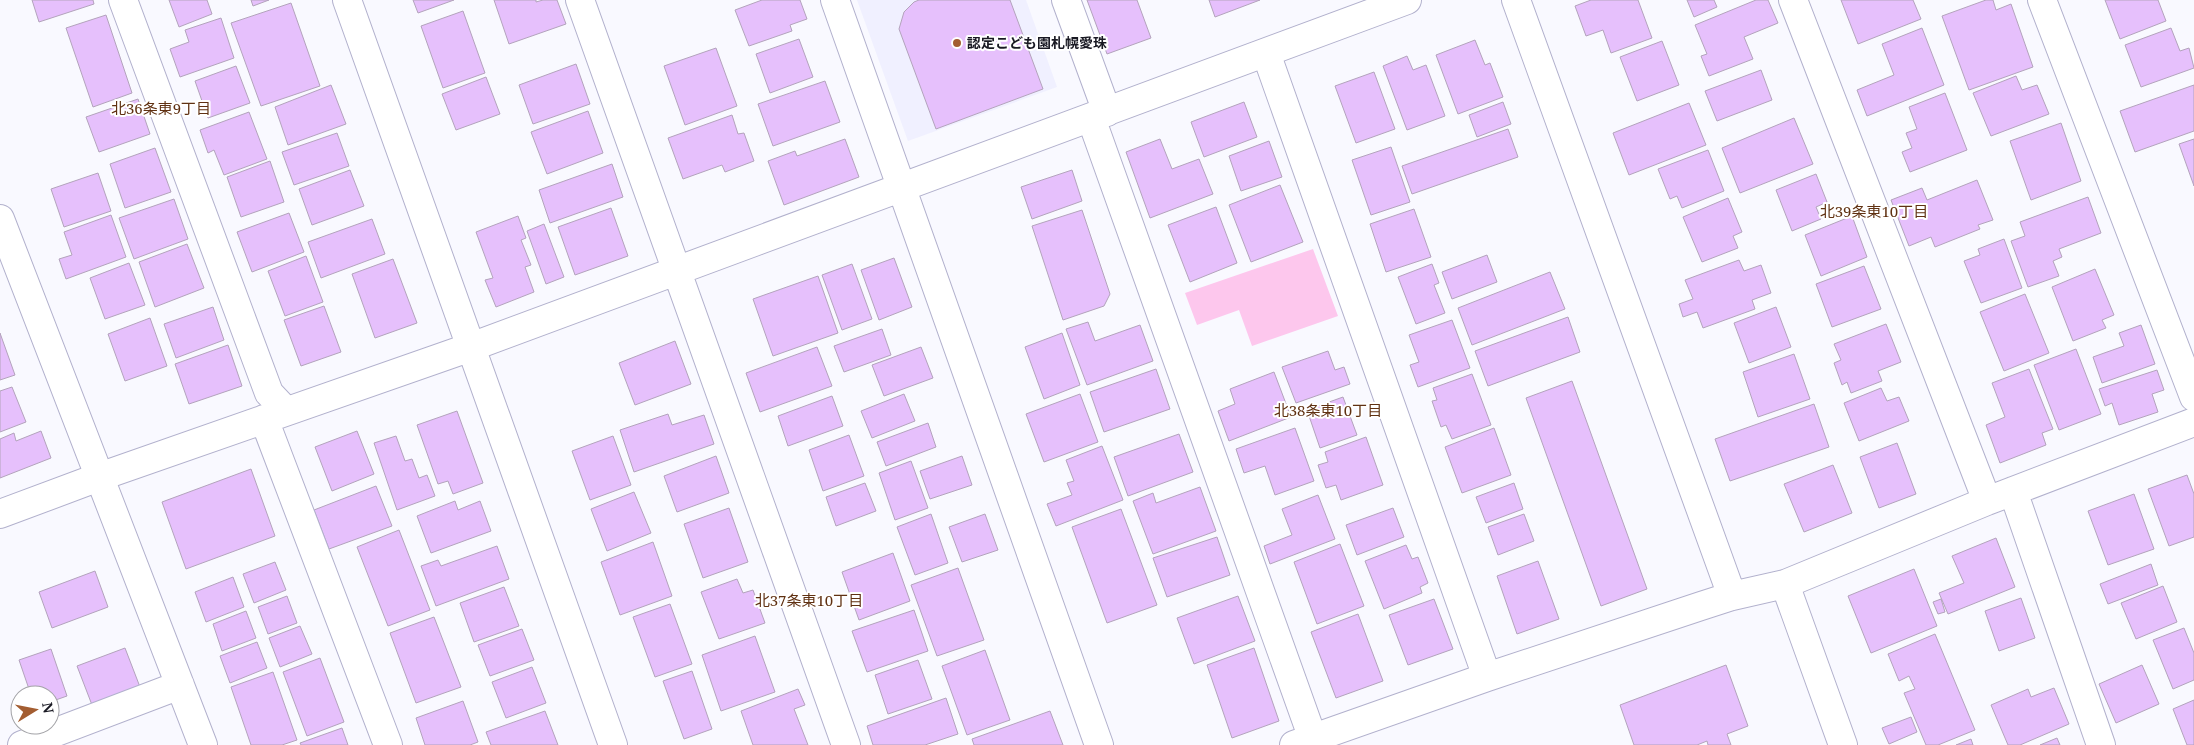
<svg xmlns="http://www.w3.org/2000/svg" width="2194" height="745" viewBox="0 0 2194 745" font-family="'Noto Serif','Noto Sans JP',serif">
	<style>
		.built { fill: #f0f0ff }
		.green { fill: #fdc7ed }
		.building { fill: #e6c0fc; stroke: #b3a3bc }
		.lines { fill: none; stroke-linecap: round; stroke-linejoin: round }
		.minor-casing { stroke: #b2b1cd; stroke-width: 30 }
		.minor { stroke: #fff; stroke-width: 28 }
		.poi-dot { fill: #a35d31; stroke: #fff; stroke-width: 2 }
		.labels { text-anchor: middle; stroke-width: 4; stroke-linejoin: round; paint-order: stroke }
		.poi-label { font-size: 14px; font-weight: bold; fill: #191923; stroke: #fff; text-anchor: start }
		.neighbourhood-label { font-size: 15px; fill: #603112; stroke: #fff }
	</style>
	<rect width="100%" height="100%" fill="#f9f9ff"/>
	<path class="built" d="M857,0H1026L1057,87L908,141Z"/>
	<path class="green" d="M1313,249L1338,316L1252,346L1239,310L1197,325L1185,293Z"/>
	<path class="building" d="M32,0H93L94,4L39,22Z
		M169,0H207L212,14L179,27Z
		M251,0H269L253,6Z
		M413,0H454L418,13Z
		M494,0H536V2L543,0H557L566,24L509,44Z
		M762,0H800L807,19L790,25L792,31L749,46L735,10Z
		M919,0H1010L1043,89L936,129L899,29L904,12L914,2Z
		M1087,0H1137L1151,38L1107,54Z
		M1209,0H1260L1215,17Z
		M1591,0H1638L1652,38L1611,53L1603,30L1586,36L1575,6Z
		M1687,0H1714L1717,7L1694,17Z
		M1756,0H1768L1778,23L1744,37L1753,59L1709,76L1701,56L1707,54L1695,25Z
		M1841,0H1913L1921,19L1858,44Z
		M1986,0H1993L1996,10L2011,4L2033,67L1969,90L1942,16Z
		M2105,0H2158L2166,21L2120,39Z
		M291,3L320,86L261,106L231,23Z
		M463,11L485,73L443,88L421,26Z
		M106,15L132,93L93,107L66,28Z
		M221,18L234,58L180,77L170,49L189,42L185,30Z
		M1922,28L1944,85L1867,116L1857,90L1894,75L1882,44Z
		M2171,28L2180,51L2189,48L2194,68L2141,87L2125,45Z
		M799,39L813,77L770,93L756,54Z
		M1475,40L1485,65L1490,63L1503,97L1458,114L1436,55Z
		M1662,41L1679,85L1637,101L1620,57Z
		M716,48L737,106L685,125L664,66Z
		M1407,56L1413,70L1426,65L1445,116L1407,130L1383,66Z
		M576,64L590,104L533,124L519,85Z
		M236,66L250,103L208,118L195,81Z
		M1761,70L1772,100L1717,121L1705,91Z
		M1374,72L1395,129L1356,143L1335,86Z
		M2016,76L2022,90L2037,85L2049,114L1991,136L1973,93Z
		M486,77L500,114L456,130L442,94Z
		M825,81L840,122L773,146L758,104Z
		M331,85L346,124L288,145L275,107Z
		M2194,85V131L2135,152L2120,111Z
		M1945,93L1967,150L1910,172L1902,152L1912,148L1906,133L1917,129L1909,107Z
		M138,99L150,134L99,152L86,117Z
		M1244,102L1257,137L1204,157L1191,122Z
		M1503,102L1511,124L1477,137L1469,115Z
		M1689,103L1706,145L1629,175L1613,133Z
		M588,111L603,153L547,174L531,132Z
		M249,112L267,159L224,175L214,150L208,153L200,130Z
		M732,115L738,134L744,133L754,161L725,172L722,165L683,179L668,138Z
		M1794,118L1813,164L1740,193L1722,148Z
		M2061,123L2081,181L2031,200L2010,141Z
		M1508,129L1518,157L1412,194L1402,166Z
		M337,133L349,166L294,185L282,152Z
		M845,139L859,177L784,205L768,161L795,151L797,156Z
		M1160,139L1172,169L1199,159L1213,194L1150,218L1126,152Z
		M2194,139V186L2179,144Z
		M1269,141L1282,177L1241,191L1229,156Z
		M1391,147L1410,202L1371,215L1352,160Z
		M155,148L171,192L125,208L110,164Z
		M1708,150L1724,191L1682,208L1677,196L1670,199L1658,169Z
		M270,161L284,202L241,217L227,177Z
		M612,164L623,197L550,223L539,190Z
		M350,170L364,206L312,225L299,189Z
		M1072,170L1082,201L1032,219L1021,187Z
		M98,173L111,211L64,227L51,189Z
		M1816,174L1827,202L1816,207L1821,219L1792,231L1776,190Z
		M1977,180L1993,220L1978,225L1980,229L1935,247L1931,237L1909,246L1891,200L1922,188L1927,200Z
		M1280,185L1303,242L1251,262L1229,205Z
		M2088,197L2101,233L2059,249L2062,257L2053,261L2059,276L2028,287L2011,241L2025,236L2020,222Z
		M1728,198L1742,232L1733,236L1738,248L1702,262L1683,217Z
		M174,199L188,239L134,259L119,218Z
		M1216,207L1237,263L1190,282L1168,225Z
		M611,208L628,256L575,275L558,227Z
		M1414,209L1431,257L1386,272L1370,224Z
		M1082,210L1110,294L1104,306L1063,320L1032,226Z
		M289,213L304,252L252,272L237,232Z
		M111,215L126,257L66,279L59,259L72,255L64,232Z
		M518,216L526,238L521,240L531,265L525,267L534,292L496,307L485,280L493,278L476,232Z
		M1852,216L1867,257L1821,276L1805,235Z
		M372,219L385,254L321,278L308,242Z
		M544,224L564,277L546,284L527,231Z
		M2004,239L2022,288L1981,303L1964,261L1980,255L1978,249Z
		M187,244L204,288L155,307L139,262Z
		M1487,255L1497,282L1452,299L1442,272Z
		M306,256L323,302L285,316L268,271Z
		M894,258L912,307L879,320L861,270Z
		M393,259L417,323L375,338L352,274Z
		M1739,260L1744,271L1761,265L1771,293L1752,300L1755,309L1703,328L1697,312L1683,317L1679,304L1693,299L1685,280Z
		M129,263L145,305L105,319L90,278Z
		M852,264L872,319L842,330L822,275Z
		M1432,264L1439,283L1434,285L1445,313L1416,324L1398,277Z
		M1864,266L1881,309L1832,327L1816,284Z
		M2095,269L2114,315L2102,320L2106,328L2073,341L2052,287Z
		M1550,272L1565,309L1472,345L1458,308Z
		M818,276L838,333L773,356L753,299Z
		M2025,294L2049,353L2004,371L1980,312Z
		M324,306L341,352L301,366L284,320Z
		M213,307L224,340L176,358L164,324Z
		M1776,307L1791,347L1749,363L1734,323Z
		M1568,317L1580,352L1488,386L1475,351Z
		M150,318L167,366L125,381L108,334Z
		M1452,320L1470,368L1418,387L1410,365L1419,362L1409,335Z
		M1088,322L1095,341L1140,325L1153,361L1087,385L1066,329Z
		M1886,324L1901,362L1878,371L1882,381L1851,393L1847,382L1842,385L1834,363L1841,360L1834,344Z
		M2141,325L2155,364L2102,383L2093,357L2124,346L2119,333Z
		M882,329L891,355L844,372L834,346Z
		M0,333L15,375L0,380Z
		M1062,333L1080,385L1044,399L1025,347Z
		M675,341L691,384L635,405L619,363Z
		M228,345L242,386L189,404L175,364Z
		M817,347L832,386L760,412L746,373Z
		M921,347L933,378L884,396L872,365Z
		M2076,349L2101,414L2059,430L2034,365Z
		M1328,351L1335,370L1344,367L1350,384L1296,403L1282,367Z
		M1794,354L1810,399L1758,417L1743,372Z
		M1156,369L1170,409L1104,432L1090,392Z
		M2029,369L2053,429L2042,433L2046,445L2000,463L1986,425L2005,417L1992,383Z
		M2157,370L2164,390L2152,394L2158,412L2119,425L2112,403L2105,406L2099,389Z
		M1274,372L1291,417L1229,441L1218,411L1235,404L1230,389Z
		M1472,374L1491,425L1452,439L1446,425L1441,427L1432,401L1437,400L1433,388Z
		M1572,381L1647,589L1601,606L1526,398Z
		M12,387L26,422L0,432V391Z
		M1881,388L1887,401L1899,397L1909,421L1859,441L1844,403Z
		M904,394L915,421L872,438L861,411Z
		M1080,394L1098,442L1044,462L1026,414Z
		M832,396L843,426L788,446L778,416Z
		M1343,397L1357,435L1320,448L1307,410Z
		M1814,404L1829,447L1730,481L1715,439Z
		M457,411L483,483L453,494L448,481L438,484L417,425Z
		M668,414L672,425L704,415L714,444L634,472L620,430Z
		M928,423L936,447L886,466L877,442Z
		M1295,428L1314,481L1275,495L1265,466L1244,473L1236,449Z
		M1494,428L1511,475L1462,493L1445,447Z
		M41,431L51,458L0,478V439L14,433L16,441Z
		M357,431L374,474L332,491L315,447Z
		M1179,434L1193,472L1128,496L1114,457Z
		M849,435L864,476L823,491L809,450Z
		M396,436L405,461L412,459L419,478L427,475L435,496L397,510L374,443Z
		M613,436L631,485L590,500L572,451Z
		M1366,437L1383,485L1341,500L1336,485L1326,488L1318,465L1328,462L1325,452Z
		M1897,443L1916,494L1879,508L1860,457Z
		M1102,446L1123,500L1056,526L1047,504L1072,495L1067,483L1074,481L1066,460Z
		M716,456L729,493L677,512L664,476Z
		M962,456L972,485L930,499L920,471Z
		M911,461L928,508L895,520L879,473Z
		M1833,465L1852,513L1804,532L1784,484Z
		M251,469L275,536L186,569L162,502Z
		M2187,475L2194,494V537L2169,546L2148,489Z
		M865,483L876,511L836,526L826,497Z
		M1514,483L1523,509L1486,523L1476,497Z
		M376,486L392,526L329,549L314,510Z
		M1200,487L1216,531L1153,554L1133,501L1153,493L1156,503Z
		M634,492L651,533L607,551L591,509Z
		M2134,494L2154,549L2108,565L2088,511Z
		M1318,495L1335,539L1270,564L1264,546L1292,535L1282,509Z
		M455,501L458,510L480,501L491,531L431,553L417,516Z
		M729,508L748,562L703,578L684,524Z
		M1393,508L1404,537L1357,555L1346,525Z
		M1121,509L1157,605L1107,623L1072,527Z
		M931,514L948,563L915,575L897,527Z
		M985,514L998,550L962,562L949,527Z
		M1524,514L1534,541L1498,555L1488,527Z
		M399,530L430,610L388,626L357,547Z
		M1217,537L1230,575L1167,597L1153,558Z
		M1996,538L2015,587L1948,614L1939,593L1964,583L1952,556Z
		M653,542L672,596L620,615L601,562Z
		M1340,544L1364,606L1317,624L1294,562Z
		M1406,545L1412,559L1418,557L1428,583L1420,587L1422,593L1384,609L1365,561Z
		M497,546L509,579L436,606L421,566L438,560L441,566Z
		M893,553L910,601L859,620L842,572Z
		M1538,561L1559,619L1517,634L1497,576Z
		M275,562L286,590L254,603L243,574Z
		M2151,564L2158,585L2108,604L2100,584Z
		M958,568L984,640L937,656L911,585Z
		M1914,569L1937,626L1871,653L1848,596Z
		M95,571L108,607L52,628L39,592Z
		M233,577L244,607L206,622L195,592Z
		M737,579L743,593L753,590L765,623L719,639L701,592Z
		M2163,586L2177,622L2136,639L2121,603Z
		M504,587L519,626L474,642L460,603Z
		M287,596L297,623L268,634L258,607Z
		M1238,596L1255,641L1194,664L1177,618Z
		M2021,598L2035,638L1999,651L1985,611Z
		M1434,599L1453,649L1408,665L1389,615Z
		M1941,599L1945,612L1938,614L1933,602Z
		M670,604L692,664L655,677L633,617Z
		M914,610L928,651L867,672L852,631Z
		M246,611L256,638L222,651L213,624Z
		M1358,614L1383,681L1336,698L1311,632Z
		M434,617L461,687L416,703L390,633Z
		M300,626L312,654L280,667L269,638Z
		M2184,628L2194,653V680L2173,689L2153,640Z
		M522,629L534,660L490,676L478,645Z
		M1935,634L1975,730L1938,745H1926L1904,693L1915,689L1909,676L1899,681L1888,654Z
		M755,636L775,692L721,711L702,655Z
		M257,642L267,668L230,683L220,656Z
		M125,648L140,687L92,705L77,666Z
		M1254,648L1279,721L1232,738L1207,665Z
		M51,649L67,696L50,702V695H31L19,660Z
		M985,650L1010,720L967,735L942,666Z
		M320,658L344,722L307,736L283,672Z
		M918,660L932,699L888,714L875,675Z
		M1726,665L1748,726L1727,734L1731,745H1708L1707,741L1697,745H1634L1620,705Z
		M2142,665L2159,704L2116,723L2099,684Z
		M532,667L546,703L506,718L492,682Z
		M692,671L712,729L684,739L663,681Z
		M273,672L297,740L282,745H251L231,687Z
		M2054,688L2069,724L2020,745H2008L1991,705L2028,689L2031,697Z
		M798,689L805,705L794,709L808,745H753L741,711Z
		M946,698L958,734L925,745H873L867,726Z
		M2194,700V745H2187L2173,709Z
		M463,701L478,742L470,745H425L416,718Z
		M545,711L558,745H491L486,732Z
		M1050,711L1063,745H974L972,739Z
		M1911,717L1917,732L1889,744L1882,728Z
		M342,728L348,745H301L300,743Z
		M2057,738L2060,745H2040Z
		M1971,739L1973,745H1956Z"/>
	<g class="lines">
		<g class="minor-casing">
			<path id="minor" d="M123,0L269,393L286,411
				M347,0L613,745
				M580,0L846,745
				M835,0L1099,745
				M1066,0L1107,112
				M1516,0L1732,596
				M1793,0L1987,501
				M2042,0L2194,397
				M1266,53L1487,677
				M1091,118L1313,739
				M0,219L203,745
				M264,419L388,745
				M2013,491L2101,745
				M0,514L99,477L471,347L1407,0
				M1785,584L1843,745
				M22,745L180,685
				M1294,745L1487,677L1701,606L1732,596L1785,584L1987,501L2194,422"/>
		</g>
		<use href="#minor" class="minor"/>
	</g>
	<circle class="poi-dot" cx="957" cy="43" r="5"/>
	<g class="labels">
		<g class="poi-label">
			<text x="967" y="48">認定こども園札幌愛珠</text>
		</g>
		<g class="neighbourhood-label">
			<text x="161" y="114">北36条東9丁目</text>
			<text x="1874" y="217">北39条東10丁目</text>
			<text x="1328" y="416">北38条東10丁目</text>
			<text x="809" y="606">北37条東10丁目</text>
		</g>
	</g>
	<g transform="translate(35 710) rotate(80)"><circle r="24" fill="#ffffff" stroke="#a3a3a7"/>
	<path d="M0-4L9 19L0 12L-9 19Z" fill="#a35d31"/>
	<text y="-8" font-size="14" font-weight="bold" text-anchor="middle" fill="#191923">N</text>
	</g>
</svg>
